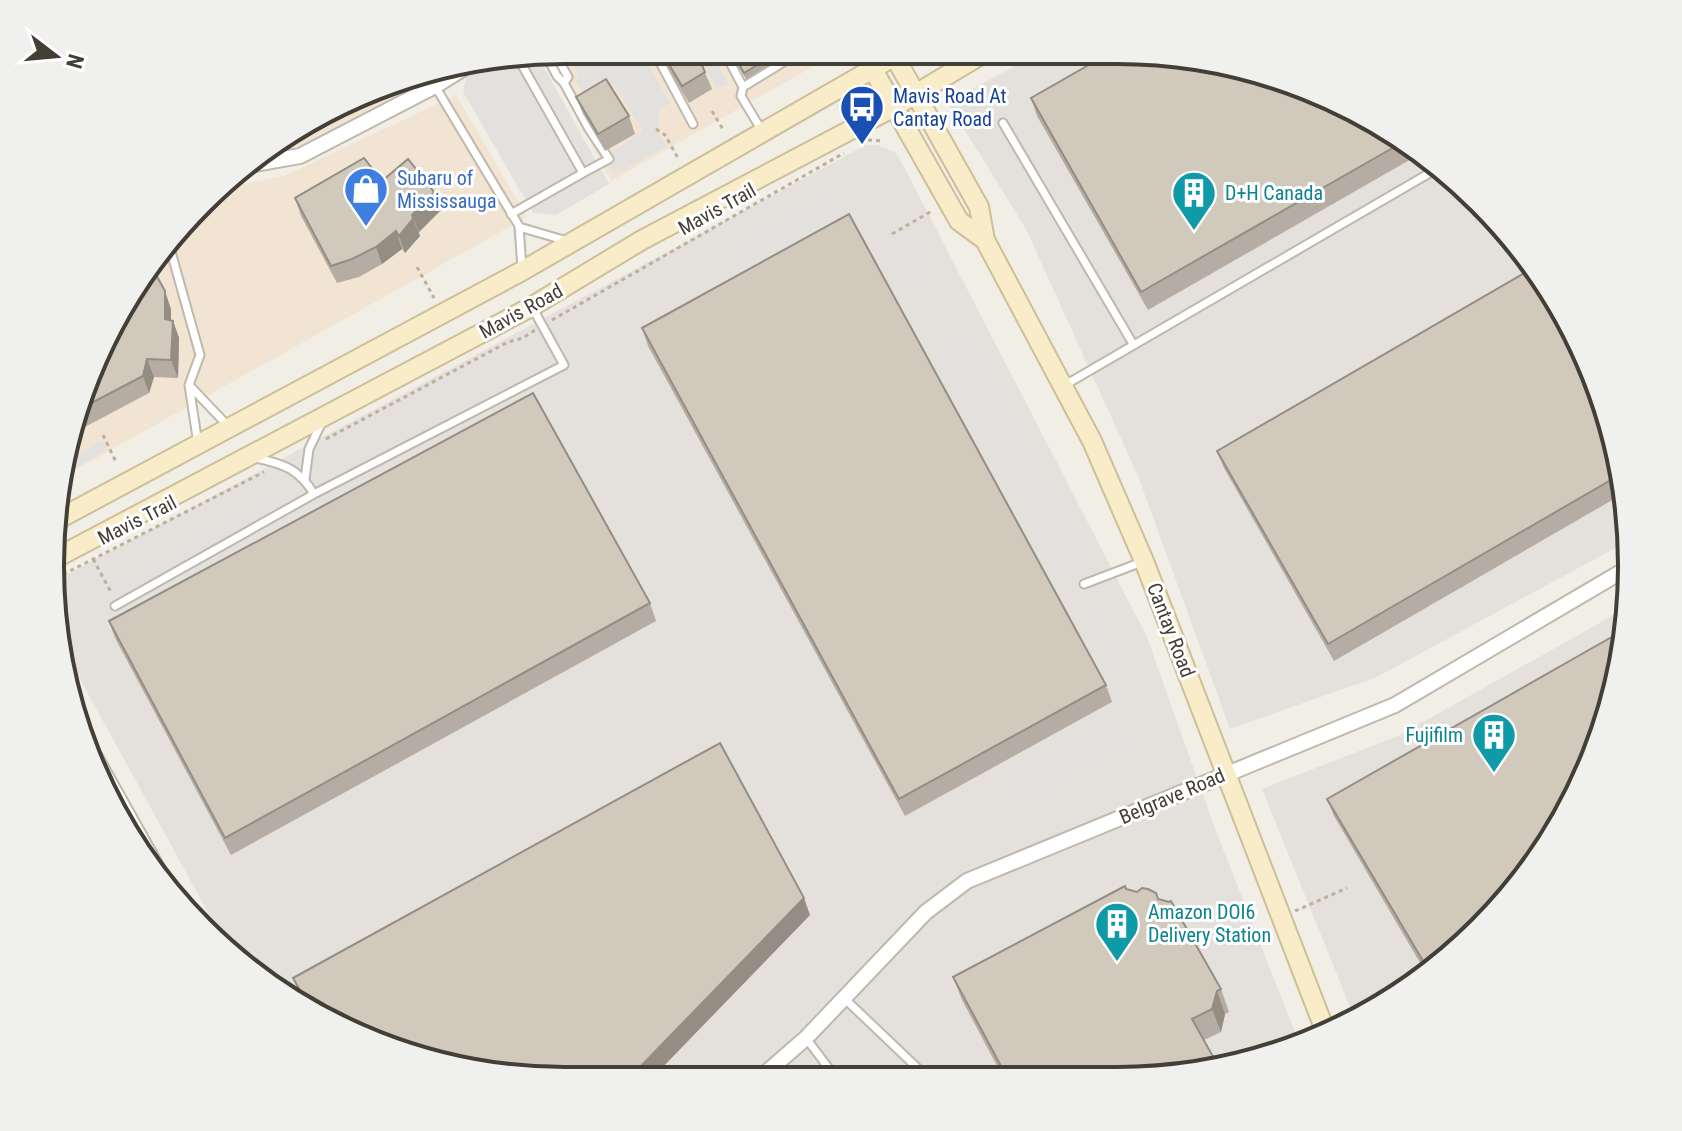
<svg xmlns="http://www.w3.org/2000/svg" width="1682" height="1131" viewBox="0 0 1682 1131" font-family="'Roboto Condensed',sans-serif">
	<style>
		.commercial { fill: #f1e4d3 }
		.industrial { fill: #e4e0db }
		.parking { fill: #e3e1de }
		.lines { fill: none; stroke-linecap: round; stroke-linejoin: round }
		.lane-casing { stroke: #bfb8ad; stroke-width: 11 }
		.street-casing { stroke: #bfb8ad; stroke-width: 18 }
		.secondary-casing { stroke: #cdbf9a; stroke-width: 22 }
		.path { stroke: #bcb09c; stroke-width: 3; stroke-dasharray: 4 4; stroke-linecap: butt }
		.lane { stroke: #fff; stroke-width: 7 }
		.street { stroke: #fff; stroke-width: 14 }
		.secondary { stroke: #f9ecc9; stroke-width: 18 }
		.wall { fill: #b5ada3 }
		.shaded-wall { fill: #938d84 }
		.building { fill: #d2c9bd; stroke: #938d84; stroke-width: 2 }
		.labels { text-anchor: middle; stroke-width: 6; stroke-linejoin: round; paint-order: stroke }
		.transit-label { font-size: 20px; fill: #164399; stroke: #fff; text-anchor: start }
		.shop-label { font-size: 20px; fill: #366cbe; stroke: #fff; text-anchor: start }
		.culture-label { font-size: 20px; fill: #0d838f; stroke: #fff; text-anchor: start }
		.street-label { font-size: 20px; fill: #433e36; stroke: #fff }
		.rim { fill: none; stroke: #433e36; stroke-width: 4 }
	</style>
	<rect width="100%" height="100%" fill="#f1eee6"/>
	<path class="commercial" d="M566,50L824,52L821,62L611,181L543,54Z
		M439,71L301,151L256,158L279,137L400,77Z
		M456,95L527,217L64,476L89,369L157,251L224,188L284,176Z"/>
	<path class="industrial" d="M1037,53L1184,54L1344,103L1457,178L1579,338L1631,532L1630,540L1377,677L1230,729L1138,476L1026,229L948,103Z
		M866,145H877L895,152L903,165L1147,637L1214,826L1298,1040L1150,1080L498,1077L338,1028L233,958L63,648L57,580Z
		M1621,611L1604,732L1504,906L1355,1019L1262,789L1400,735Z"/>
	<path class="parking" d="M567,50L640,51L670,103L659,110V134L666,146L615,175L603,158L643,131L614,84L584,94L575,80L580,76L565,51Z
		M696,51H710L728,83L717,89Z
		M537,55L609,184L556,215L533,213L463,92L467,74L487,63Z
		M370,92L294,136L277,138L279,137Z
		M831,192L844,220L745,285L726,250Z
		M914,231L937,275L900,294L878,251Z
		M969,334L1088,551L1077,558L1084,569L1058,581L935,353Z
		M102,440L107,449L64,475L68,460Z
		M277,495L296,529L135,617L116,583Z
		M1090,608L1123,668L1111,675L1078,614Z
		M1112,712L1131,747L1022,805L1004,771Z"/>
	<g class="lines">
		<g class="lane-casing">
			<path id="lane" d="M654,51L693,124
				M724,51L743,87L741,96L762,131
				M554,52L568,77L564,83L589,129L609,159L583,173
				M545,53L557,76L564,83
				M435,86L519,226L522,268
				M743,87L790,58L792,52
				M1003,123L1133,344
				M511,214L583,173L518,58
				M519,227L567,241
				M168,241L200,355L189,385L198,444
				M189,385L229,427
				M1065,385L1440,167
				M256,458C284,464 299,469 314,494L564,365L532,307
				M305,479L309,449L321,424
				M1084,584L1142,562
				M115,606L314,494
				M72,709L174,891
				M845,999L929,1079
				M806,1038L836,1078"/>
		</g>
		<g class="street-casing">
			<path id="street" d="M249,165L300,156L435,86L467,66
				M760,1078L806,1038L926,912L967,881L1395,705L1626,569"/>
		</g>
		<g class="secondary-casing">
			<path id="secondary" d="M863,52L959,221L985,240
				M892,52L979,207L985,240L1092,441L1144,561L1326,1033
				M53,522L522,271L902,52
				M54,559L531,307L642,240L894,107L984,53"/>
		</g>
		<path class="path" d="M712,111L724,131
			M656,129L665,135L678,158
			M868,140L884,141
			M892,234L932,211
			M417,267L434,298
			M552,320L844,153
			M103,435L116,462
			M326,439L508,342L523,338L535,330
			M93,559L112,594
			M56,578L264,472
			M1295,911L1347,888"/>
		<use href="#lane" class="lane"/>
		<use href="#street" class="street"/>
		<use href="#secondary" class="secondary"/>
	</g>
	<path class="wall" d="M658,51H696L712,89L689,103Z
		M730,51H767L772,63L746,79Z
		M576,97L629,116L635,134L605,151L583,114Z
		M1031,98L1344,103L1420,154L1148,310L1037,116Z
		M382,181L434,192L441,210L419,232L420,236L405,253L402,249L382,264L359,277L337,283L301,216L295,198Z
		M171,309V320L173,321L179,338L178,378L154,377L149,393L83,428L75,427L89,369Z
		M642,328L1106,685L1112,702L905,816L648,346Z
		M1579,338L1621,495L1334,661L1224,468L1217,451Z
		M650,603L656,621L231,855L115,638L109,621Z
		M1327,799L1504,906L1423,968L1334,816Z
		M1126,889L1158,899L1221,989L1229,1012L1225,1014L1221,1032L1204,1040L1150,1080L1004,1079L962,1000L953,977Z
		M810,915L653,1077H498L338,1028L306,1007L300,995L293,978Z"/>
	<path class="shaded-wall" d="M434,192L441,210L419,232L412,215Z
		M413,219L420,236L405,253L399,236Z
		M396,231L402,249L382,264L376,247Z
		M165,291L171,309V337L165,319Z
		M173,321L179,338L178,378L171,360Z
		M147,359L154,377L149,393L143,376Z
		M804,898L810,915L653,1077H642L639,1068Z
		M1217,991L1225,1014L1221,1032L1212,1009Z"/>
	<path class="building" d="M661,51H696L705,72L682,86Z
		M731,51H767L770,57L744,73Z
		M1108,54H1184L1344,103L1403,142L1141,292L1031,98Z
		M606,79L629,116L598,134L576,97Z
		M364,158L382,181L408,159L434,192L412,215L413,219L399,236L396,231L376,247L352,259L331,266L295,198Z
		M849,214L1106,685L899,799L642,328Z
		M1528,271L1579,338L1616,477L1328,644L1217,451Z
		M155,273L165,291V319L173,321L171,360L147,359L143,376L80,409L89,369L140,281Z
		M533,393L650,603L225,838L109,621Z
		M1617,634L1604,732L1504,906L1426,966L1327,799Z
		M720,743L804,898L639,1068L623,1077H498L338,1028L311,1010L293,978Z
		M1125,886L1126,889L1137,892L1142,888L1148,889L1156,893L1158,899L1169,902L1171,901L1221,989L1217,991L1212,1009L1192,1019L1216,1062L1150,1080L1008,1079L953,977Z"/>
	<defs>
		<g id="bus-pin" transform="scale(2.3)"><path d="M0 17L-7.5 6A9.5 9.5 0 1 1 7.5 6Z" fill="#1a4fb4" stroke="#fff"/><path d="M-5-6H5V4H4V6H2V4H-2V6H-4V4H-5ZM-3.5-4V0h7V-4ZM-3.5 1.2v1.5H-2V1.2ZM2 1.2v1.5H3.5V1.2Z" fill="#fff"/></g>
		<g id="shop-pin" transform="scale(2.3)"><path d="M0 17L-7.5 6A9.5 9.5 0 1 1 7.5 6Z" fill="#3f7fe0" stroke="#fff"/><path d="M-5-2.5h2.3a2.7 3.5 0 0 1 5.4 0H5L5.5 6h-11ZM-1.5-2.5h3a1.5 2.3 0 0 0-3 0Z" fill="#fff"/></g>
		<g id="building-pin" transform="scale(2.3)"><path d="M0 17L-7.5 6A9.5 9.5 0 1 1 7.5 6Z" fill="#0f9aa8" stroke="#fff"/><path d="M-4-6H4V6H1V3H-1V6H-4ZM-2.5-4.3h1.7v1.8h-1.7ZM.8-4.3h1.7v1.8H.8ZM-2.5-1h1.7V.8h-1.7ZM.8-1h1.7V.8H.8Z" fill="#fff"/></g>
	</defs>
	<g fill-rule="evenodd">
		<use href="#bus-pin" x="862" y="107"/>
		<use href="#shop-pin" x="366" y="189"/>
		<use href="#building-pin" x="1194" y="193"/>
		<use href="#building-pin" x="1494" y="735"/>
		<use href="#building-pin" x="1117" y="924"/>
	</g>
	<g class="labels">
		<g class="transit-label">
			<text x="893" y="103">Mavis Road At<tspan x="893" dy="23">Cantay Road</tspan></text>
		</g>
		<g class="shop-label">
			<text x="397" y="185">Subaru of<tspan x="397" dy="23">Mississauga</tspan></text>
		</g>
		<g class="culture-label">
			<text x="1225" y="200">D+H Canada</text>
			<text x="1463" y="742" text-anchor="end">Fujifilm</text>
			<text x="1148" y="919">Amazon DOI6<tspan x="1148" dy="23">Delivery Station</tspan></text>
		</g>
		<g class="street-label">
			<text transform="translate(717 209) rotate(-29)" y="7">Mavis Trail</text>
			<text transform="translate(521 311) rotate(-29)" y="7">Mavis Road</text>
			<text transform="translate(137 520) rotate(-27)" y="7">Mavis Trail</text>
			<text transform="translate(1171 630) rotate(69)" y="7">Cantay Road</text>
			<text transform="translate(1172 796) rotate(-23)" y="7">Belgrave Road</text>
		</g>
	</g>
	<path d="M0 0H1682V1131H0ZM565 64H1117A501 501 0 0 1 1618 565V566A501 501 0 0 1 1117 1067H565A501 501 0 0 1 64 566V565A501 501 0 0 1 565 64Z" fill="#f0f0ef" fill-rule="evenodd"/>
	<path class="rim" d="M565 64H1117A501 501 0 0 1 1618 565V566A501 501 0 0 1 1117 1067H565A501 501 0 0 1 64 566V565A501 501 0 0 1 565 64Z"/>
	<g transform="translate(56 56) rotate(106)" stroke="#ffffff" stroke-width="6" paint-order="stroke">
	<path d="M0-6L14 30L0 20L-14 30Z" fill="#433e36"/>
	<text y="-12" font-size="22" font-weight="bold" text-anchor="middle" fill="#433e36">N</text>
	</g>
</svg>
